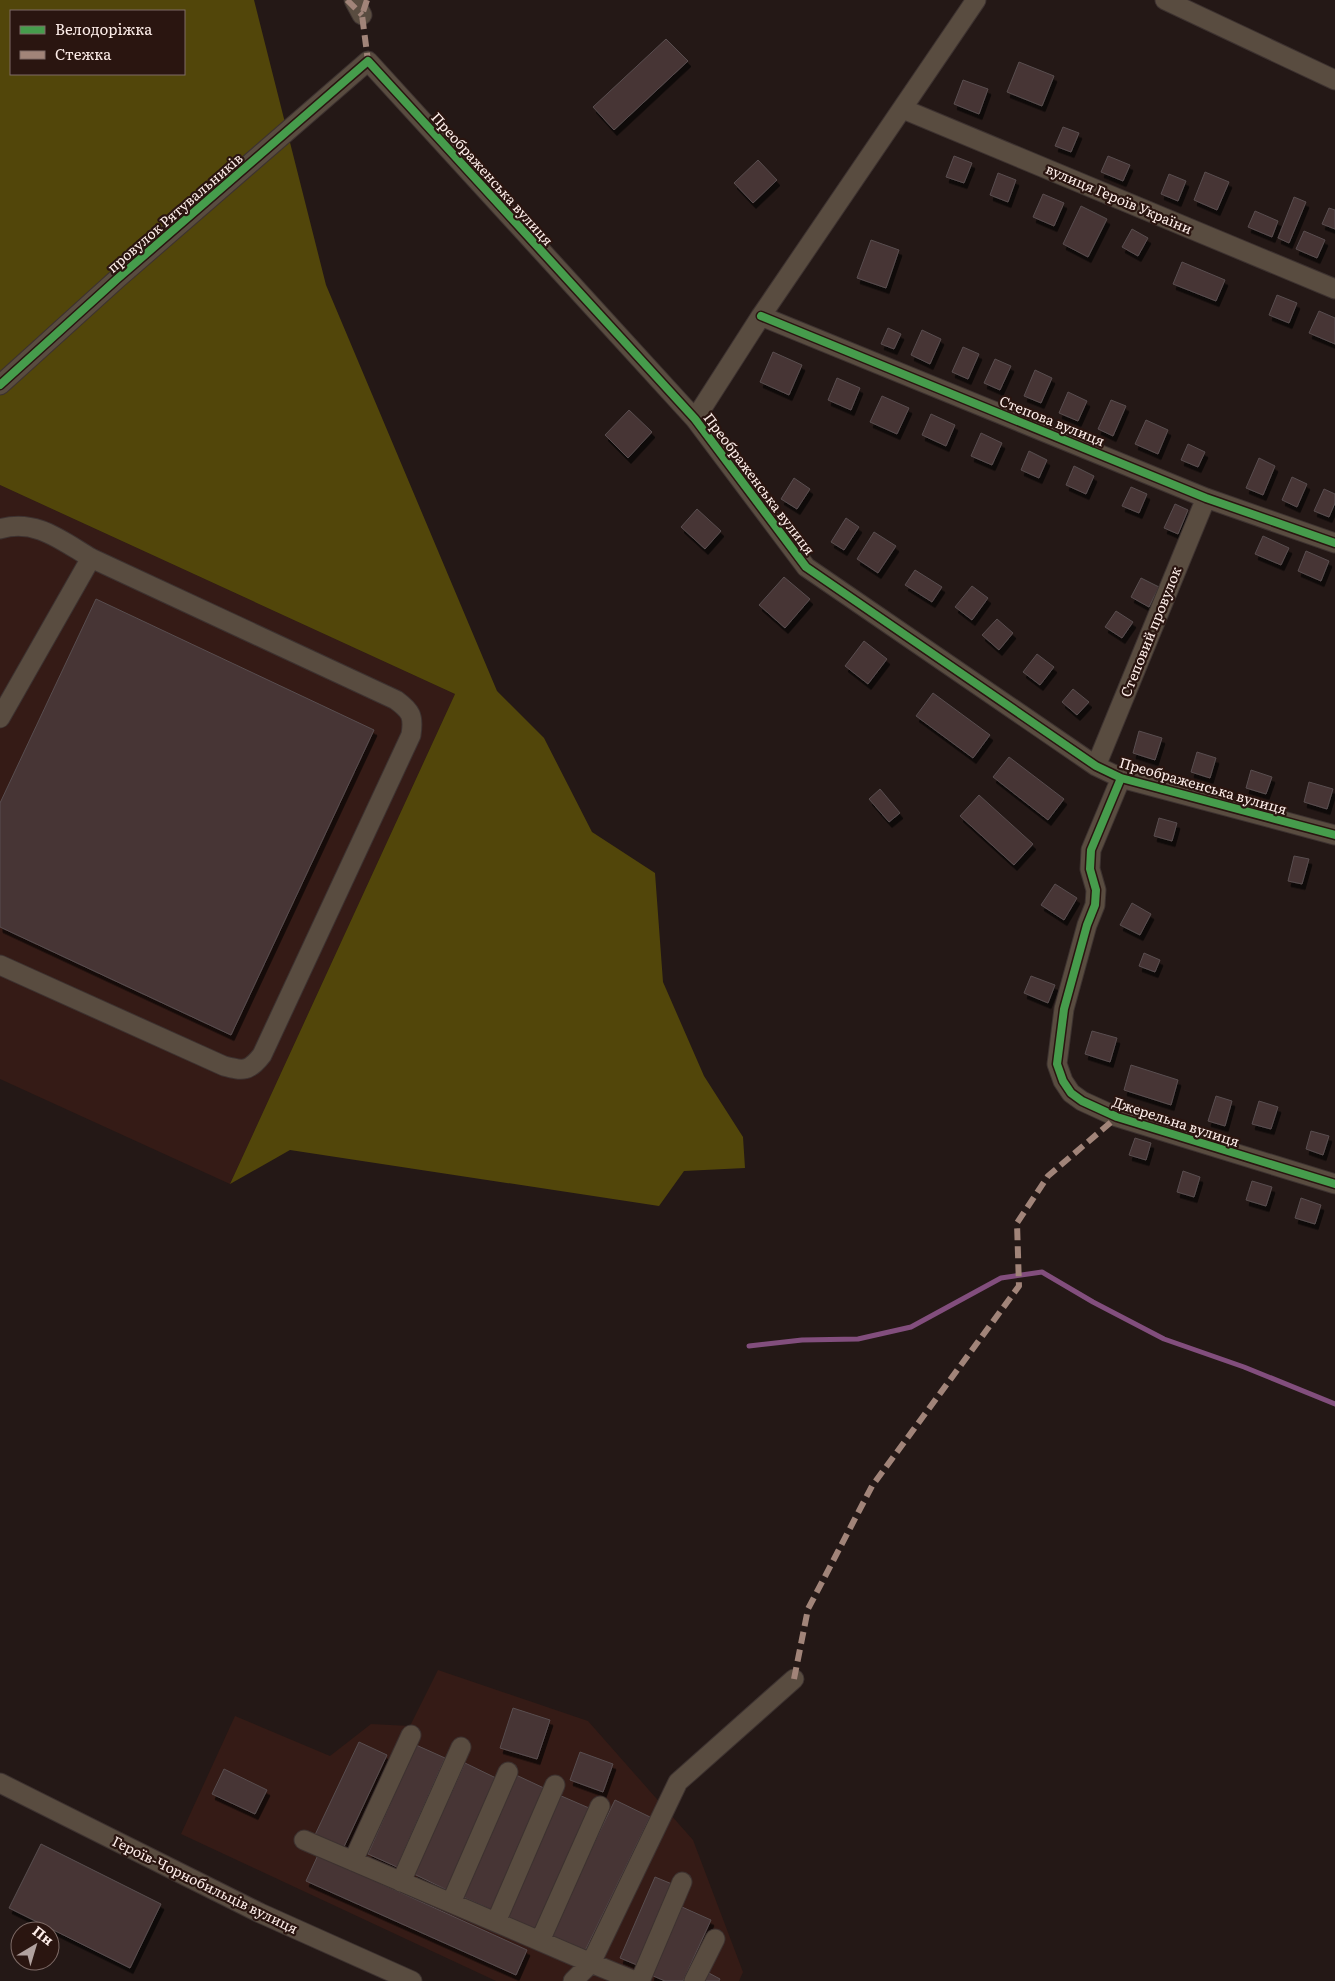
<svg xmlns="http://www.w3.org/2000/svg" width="1335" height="1981" viewBox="0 0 1335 1981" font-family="Literata,serif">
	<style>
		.built { fill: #351b16 }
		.forest { fill: #52460a; fill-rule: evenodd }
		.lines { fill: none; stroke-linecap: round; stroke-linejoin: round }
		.stream { stroke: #824e7d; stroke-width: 5 }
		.building { fill: #463436; stroke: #594e4f; filter: url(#shadow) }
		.minor-casing { stroke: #3d3230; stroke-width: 21 }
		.minor { stroke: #594c40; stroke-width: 19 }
		.quiet { stroke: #a18479; stroke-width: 6; stroke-dasharray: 12 6; stroke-linecap: butt }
		.cycleway-casing { stroke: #2a1510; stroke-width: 11 }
		.cycleway { stroke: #469c4c; stroke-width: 8 }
		.labels { text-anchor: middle; stroke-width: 4.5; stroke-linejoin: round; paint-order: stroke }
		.street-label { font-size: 14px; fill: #fdede9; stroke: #2a1510 }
	</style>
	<defs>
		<filter id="shadow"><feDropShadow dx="3" dy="5.5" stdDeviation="0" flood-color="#0009"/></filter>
	</defs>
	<rect width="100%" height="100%" fill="#241816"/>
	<path class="built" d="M0,485L455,694L230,1184L0,1079Z
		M438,1670L588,1721L693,1840L743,1972L739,1981H496L181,1834L235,1716L330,1756L371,1724L410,1726Z"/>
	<path class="forest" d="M0,0H254L326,285L497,691L544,738L592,832L655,873L663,982L704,1076L743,1137L745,1168L684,1171L659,1206L290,1150L230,1184L455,694L0,485ZM11,11H184V74H11Z"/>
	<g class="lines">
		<path class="stream" d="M749,1346L802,1340L858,1339L911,1327L1001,1278L1042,1272L1093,1302L1164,1339L1244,1367L1335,1404"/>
	</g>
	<path class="building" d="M666,39L688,61L614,130L593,107Z
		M1019,62L1054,76L1042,106L1007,92Z
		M963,80L988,89L979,114L954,104Z
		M1063,127L1079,133L1071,152L1055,146Z
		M954,156L972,163L964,183L946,177Z
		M1108,156L1130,165L1123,181L1101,172Z
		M758,160L777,180L753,203L734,183Z
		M1205,172L1229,182L1217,210L1194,200Z
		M998,173L1016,180L1008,202L990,195Z
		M1169,174L1186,181L1178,201L1161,194Z
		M1043,194L1064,203L1054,226L1033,217Z
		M1294,197L1306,202L1289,243L1278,238Z
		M1081,206L1107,219L1088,257L1063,244Z
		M1329,208L1335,210V229L1322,224Z
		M1255,211L1278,221L1272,237L1248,227Z
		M1132,229L1148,238L1138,256L1122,247Z
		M1304,231L1325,240L1317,258L1296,249Z
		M871,240L899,250L886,288L857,278Z
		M1182,262L1225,280L1216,301L1173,284Z
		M1277,295L1297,303L1289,323L1269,315Z
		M1319,311L1335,318V344L1309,333Z
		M888,328L901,334L894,349L881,344Z
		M922,330L941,339L930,364L911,355Z
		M963,347L979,354L968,379L952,372Z
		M773,352L802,365L789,395L760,382Z
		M995,359L1011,366L1000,390L984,383Z
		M1035,370L1052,378L1041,403L1024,396Z
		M837,378L860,388L851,410L828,400Z
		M1068,392L1087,401L1078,421L1059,413Z
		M882,396L909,408L897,434L870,422Z
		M1111,400L1126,406L1113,436L1098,429Z
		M629,410L652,432L628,458L605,435Z
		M931,414L955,425L946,446L922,435Z
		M1146,420L1168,430L1158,454L1135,444Z
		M981,433L1002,443L992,465L971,456Z
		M1188,444L1205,452L1198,467L1181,460Z
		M1029,451L1047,460L1039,478L1021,470Z
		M1259,458L1275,466L1263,495L1246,488Z
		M1074,466L1094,476L1086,494L1066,485Z
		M1292,477L1307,484L1297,507L1282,500Z
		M794,478L810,489L797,509L781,499Z
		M1131,487L1147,494L1139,513L1122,506Z
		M1324,489L1335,494V503L1329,517L1314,511Z
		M1175,504L1188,510L1178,534L1164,528Z
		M697,509L721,531L705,549L681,527Z
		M846,518L859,527L844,550L831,542Z
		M874,532L896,546L878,573L857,559Z
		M1263,536L1289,548L1281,565L1255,554Z
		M1306,551L1329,561L1321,581L1298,571Z
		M915,570L942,587L932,602L905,585Z
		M784,577L810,599L785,628L759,605Z
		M1141,578L1159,587L1149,607L1131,597Z
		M972,586L988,598L972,620L955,607Z
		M96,599L374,730L231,1035L0,927V803Z
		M1116,611L1133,622L1122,638L1105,627Z
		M997,619L1013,633L999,650L982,635Z
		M864,641L887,659L868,684L845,666Z
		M1037,654L1054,667L1040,685L1023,672Z
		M1073,689L1089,702L1077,715L1062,702Z
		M933,693L990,735L973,758L916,716Z
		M1139,731L1162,738L1155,760L1133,753Z
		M1197,752L1216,758L1210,778L1191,772Z
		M1009,757L1064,799L1048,820L993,777Z
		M1251,770L1272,777L1266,794L1246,788Z
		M1309,782L1333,789L1327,809L1304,802Z
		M880,789L900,813L889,822L869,799Z
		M979,795L1033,844L1014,865L960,816Z
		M1159,818L1177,823L1172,841L1154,836Z
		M1294,856L1309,859L1302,884L1288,881Z
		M1055,884L1077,898L1064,920L1041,905Z
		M1132,903L1151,914L1140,935L1120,925Z
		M1144,953L1160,960L1155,972L1139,966Z
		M1031,976L1055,985L1048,1003L1024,993Z
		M1092,1031L1117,1038L1110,1062L1085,1054Z
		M1131,1065L1178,1080L1171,1105L1124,1090Z
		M1216,1096L1232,1101L1225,1126L1208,1121Z
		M1259,1101L1278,1107L1271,1129L1252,1124Z
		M1311,1131L1329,1136L1323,1155L1306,1149Z
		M1135,1138L1151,1143L1146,1160L1129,1155Z
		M1183,1171L1200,1177L1194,1197L1177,1192Z
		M1252,1181L1272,1187L1266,1206L1246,1200Z
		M1301,1198L1321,1205L1315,1224L1295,1218Z
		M513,1708L550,1720L537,1759L500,1748Z
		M359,1742L387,1755L342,1851L314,1837Z
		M416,1745L445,1758L397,1867L368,1854Z
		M580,1752L613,1764L603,1792L570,1780Z
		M465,1763L498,1779L447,1890L414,1874Z
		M224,1769L267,1790L255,1814L212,1794Z
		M516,1775L546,1789L492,1910L461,1896Z
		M559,1795L589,1808L537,1932L507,1920Z
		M615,1800L650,1817L584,1953L549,1936Z
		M41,1844L161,1904L130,1968L9,1908Z
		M318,1855L527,1950L516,1975L306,1881Z
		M655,1877L672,1884L637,1965L620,1958Z
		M682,1907L711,1920L683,1981H665L651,1975Z
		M707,1972L720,1979L719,1981H703Z"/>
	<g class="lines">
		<g class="minor-casing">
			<path id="minor" d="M354,0L362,15
				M1165,0L1335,80
				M903,109L1335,289
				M761,316L1206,498L1335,543
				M0,385L117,279L368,61L695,419L806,567L1096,766L1121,778L1335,835
				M695,419L761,316L976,0
				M0,529C35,518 62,541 91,558
				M0,718L91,558L396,700C411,711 414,716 411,735L262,1055C249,1072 243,1071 224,1066L0,965
				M1096,766L1206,498
				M1121,778L1091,850L1090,869L1096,890L1095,905L1087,925L1064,1009L1057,1064L1063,1081L1071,1093L1082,1101L1117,1117L1335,1184
				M0,1783L260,1913L412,1981
				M304,1840L591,1963L678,1782L794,1679
				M353,1861L411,1735
				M401,1882L461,1747
				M451,1903L508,1772
				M496,1922L555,1785
				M540,1941L600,1806
				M573,1981L591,1963L635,1981
				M640,1981L682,1882
				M694,1981L715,1939"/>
		</g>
		<use href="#minor" class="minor"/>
		<path class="quiet" d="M347,0L362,15
			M367,0L362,15L368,61
			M794,1679L808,1609L872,1486L1019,1286L1017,1223L1048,1176L1117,1117"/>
		<g class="cycleway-casing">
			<path id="cycleway" d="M761,316L1206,498L1335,543
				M0,385L117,279L368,61L695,419L806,567L1096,766L1121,778L1335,835
				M1121,778L1091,850L1090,869L1096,890L1095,905L1087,925L1064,1009L1057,1064L1063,1081L1071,1093L1082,1101L1117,1117L1335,1184"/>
		</g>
		<use href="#cycleway" class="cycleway"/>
	</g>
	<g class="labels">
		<g class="street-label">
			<text transform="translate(492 179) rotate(48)" y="5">Преображенська вулиця</text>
			<text transform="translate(1119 199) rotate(23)" y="5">вулиця Героїв України</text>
			<text transform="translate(175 213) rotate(-41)" y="5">провулок Рятувальників</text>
			<text transform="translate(1052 421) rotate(22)" y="5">Степова вулиця</text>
			<text transform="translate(759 484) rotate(53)" y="5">Преображенська вулиця</text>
			<text transform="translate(1151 632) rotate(-68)" y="5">Степовий провулок</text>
			<text transform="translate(1203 786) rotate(16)" y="5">Преображенська вулиця</text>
			<text transform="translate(1176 1122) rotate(18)" y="5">Джерельна вулиця</text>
			<text transform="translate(205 1885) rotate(26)" y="5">Героїв-Чорнобильців вулиця</text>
		</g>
	</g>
	<rect x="10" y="10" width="175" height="65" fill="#2a1510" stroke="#7e6b67"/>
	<rect x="20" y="26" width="25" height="8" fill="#469c4c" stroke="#7e6b67"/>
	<text x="55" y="35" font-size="15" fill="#fdede9">Велодоріжка</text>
	<rect x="20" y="51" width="25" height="8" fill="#a18479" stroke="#7e6b67"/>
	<text x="55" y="60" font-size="15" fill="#fdede9">Стежка</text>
	<g transform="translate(35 1946) rotate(38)"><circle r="24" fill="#2a1510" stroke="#7e6b67"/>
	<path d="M0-4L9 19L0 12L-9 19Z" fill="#b1a29f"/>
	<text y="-8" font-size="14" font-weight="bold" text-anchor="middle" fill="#fdede9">Пн</text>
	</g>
</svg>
